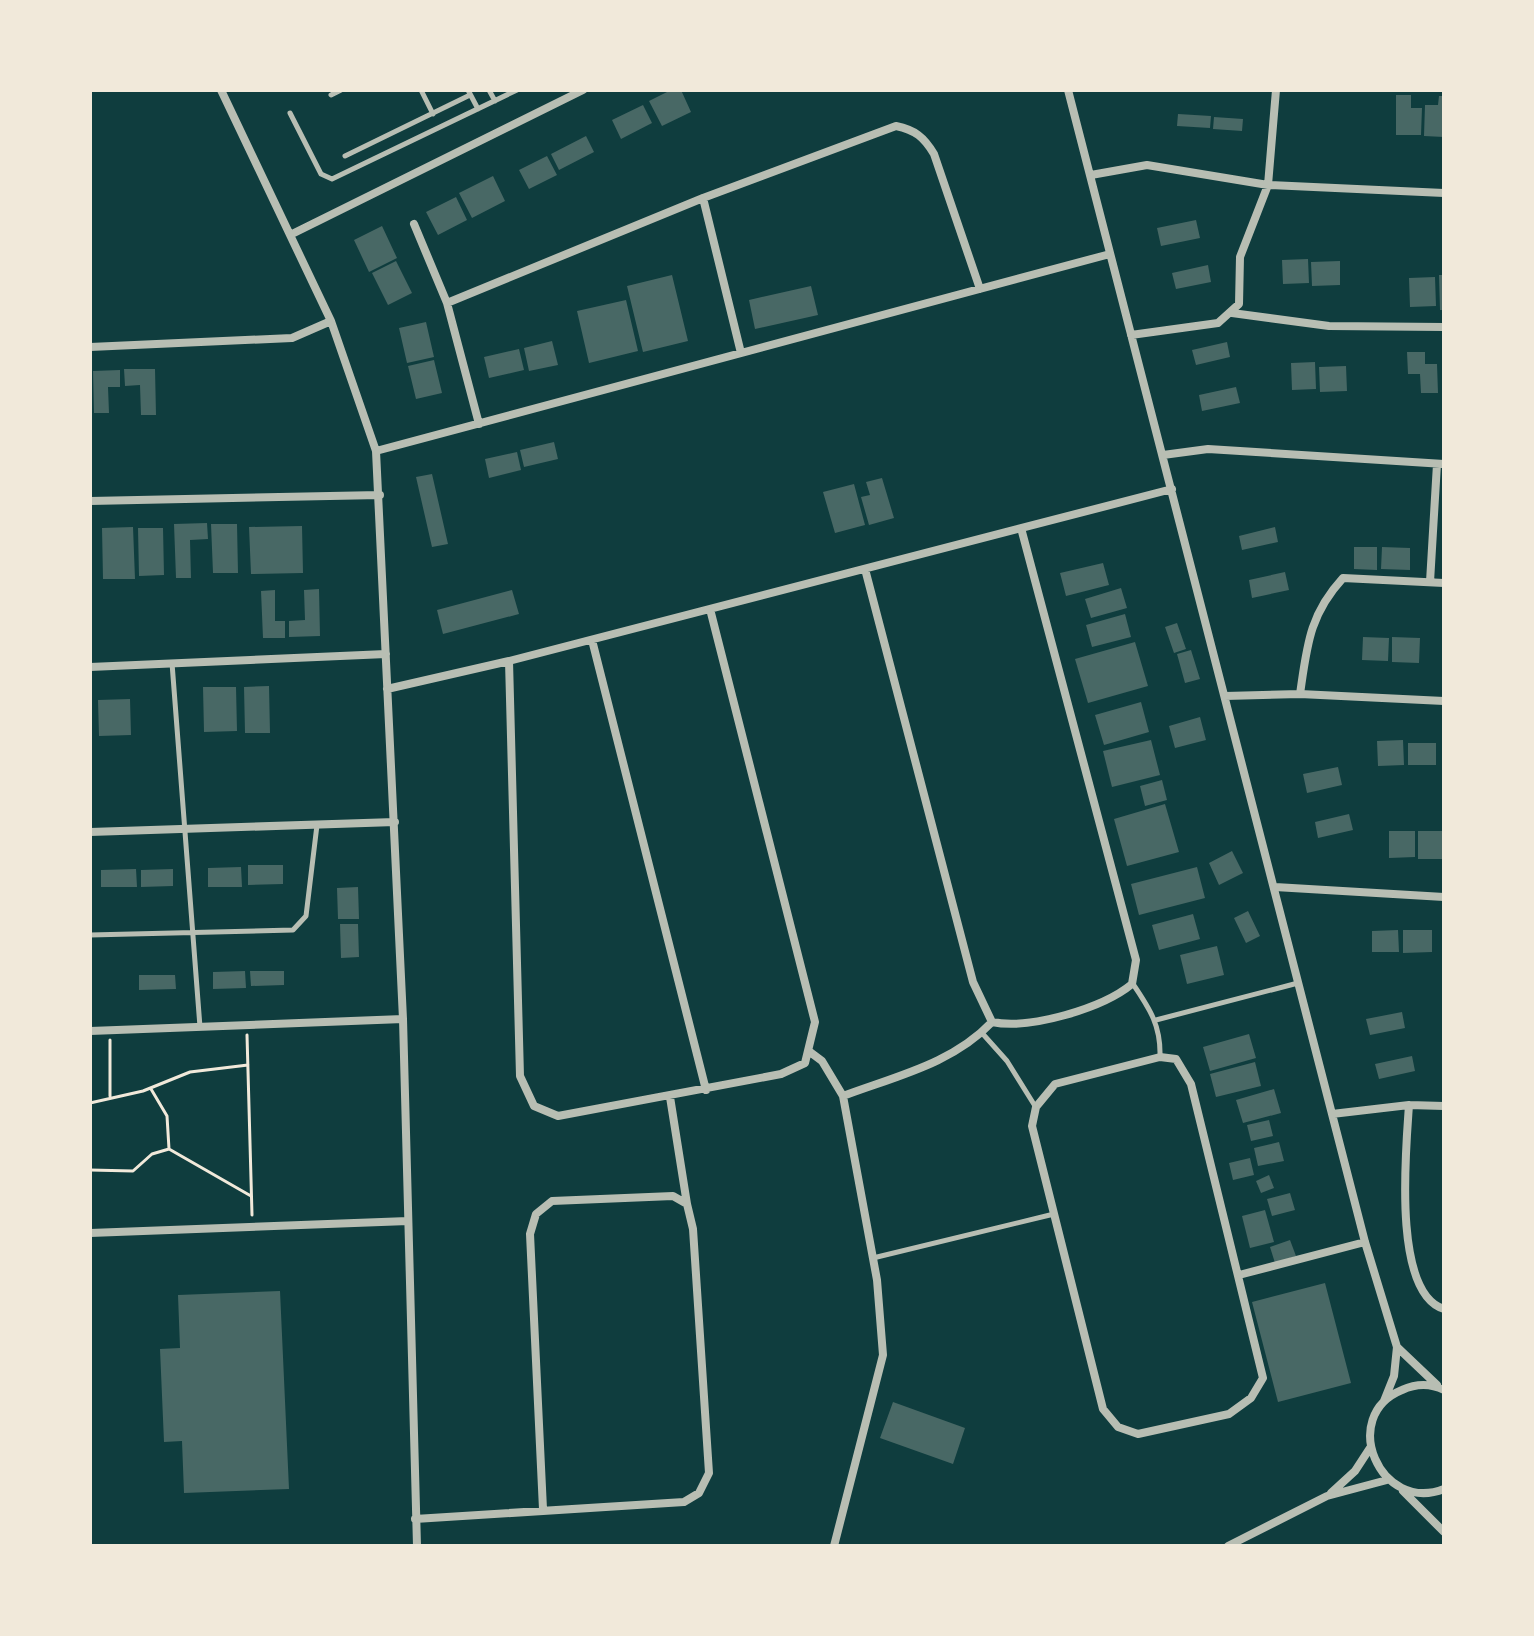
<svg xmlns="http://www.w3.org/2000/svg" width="1534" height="1636" viewBox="0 0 1534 1636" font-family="Arial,sans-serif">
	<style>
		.building { fill: #486865 }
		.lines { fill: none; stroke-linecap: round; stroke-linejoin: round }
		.path { stroke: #f1e9da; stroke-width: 3 }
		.service { stroke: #b8beb3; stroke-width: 5 }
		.minor { stroke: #b8beb3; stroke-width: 8 }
	</style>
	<rect width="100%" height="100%" fill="#0f3d3e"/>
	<path class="building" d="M671,90H681L691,112L662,126L649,101Z
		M1396,95H1411V108H1422L1421,135H1396Z
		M1439,96H1444V137L1424,136L1425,105H1438Z
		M643,105L652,123L621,139L612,120Z
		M1178,114L1211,116L1210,128L1177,126Z
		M1214,117L1243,119L1242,131L1213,129Z
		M586,136L594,152L559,170L551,154Z
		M547,156L557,175L529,189L519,170Z
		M493,176L505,201L472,218L459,193Z
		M456,197L467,220L438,235L426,212Z
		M1196,220L1200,238L1161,246L1157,228Z
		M382,226L397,258L369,272L354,240Z
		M1308,259L1309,283L1283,284L1282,260Z
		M396,261L412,293L388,305L372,273Z
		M1340,261V285L1312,286L1311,262Z
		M1208,265L1211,282L1176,289L1172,273Z
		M672,275L688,341L643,352L627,286Z
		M1439,275H1444V310H1440Z
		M1435,277L1436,306L1410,307L1409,278Z
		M811,286L818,315L755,329L749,300Z
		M626,300L638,351L589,363L577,311Z
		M426,322L434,357L407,363L399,328Z
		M552,341L558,365L529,371L524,348Z
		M1227,342L1230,357L1196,365L1192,350Z
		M519,349L524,370L489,378L484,357Z
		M1407,352H1425V364H1437L1438,393H1421L1420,374H1408Z
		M434,360L442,393L416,399L408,366Z
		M1315,362L1316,389L1292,390L1291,363Z
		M1346,366L1347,391L1320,392L1319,367Z
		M124,369H155L156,415H141L140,385L125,386Z
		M120,370V387H108L109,413H94L93,371Z
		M1236,387L1240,403L1202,411L1199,395Z
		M554,442L558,459L524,467L520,450Z
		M517,452L521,470L489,478L485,459Z
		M432,474L448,544L432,547L416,477Z
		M882,478L894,518L869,525L861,497L870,495L866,482Z
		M854,484L865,525L835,533L823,492Z
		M207,523L208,539L190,540L191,578H176L174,524Z
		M211,524H237L238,573H213Z
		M302,526L303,573L251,574L249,527Z
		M133,527L135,579H103L102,528Z
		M1275,527L1278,542L1242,550L1239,536Z
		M138,528H163L164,575L139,576Z
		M1354,547H1377V570L1354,569Z
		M1382,547L1410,548V570L1381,569Z
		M1103,563L1109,585L1066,596L1060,573Z
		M1285,572L1289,590L1252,598L1249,580Z
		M1121,588L1127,608L1091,618L1085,599Z
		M319,589L320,636L289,637V621L305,620L304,590Z
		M275,590V621H285V638H263L261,591Z
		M512,590L519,614L443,634L437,610Z
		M1125,614L1131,637L1092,647L1086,625Z
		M1177,623L1186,649L1174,653L1165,627Z
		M1363,637L1389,638L1388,661L1362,660Z
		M1392,637L1420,638L1419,663L1392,662Z
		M1135,642L1148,686L1088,703L1075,659Z
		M1191,650L1200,679L1185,683L1177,654Z
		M269,686L270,733H245L244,687Z
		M203,687H236L237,731L204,732Z
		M130,699L131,735L99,736L98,700Z
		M1141,702L1149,732L1104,745L1095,715Z
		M1200,717L1206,740L1175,748L1169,726Z
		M1151,740L1160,775L1112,787L1103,751Z
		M1403,740L1404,765L1378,766L1377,741Z
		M1408,743H1436V765H1408Z
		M1338,767L1342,785L1307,793L1303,774Z
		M1162,780L1167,800L1145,806L1140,786Z
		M1165,804L1179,852L1127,866L1114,819Z
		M1349,814L1353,830L1318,838L1315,822Z
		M1389,831H1415V857L1389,858Z
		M1418,831H1442V859H1418Z
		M1232,851L1243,873L1219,885L1209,863Z
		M248,865H283V884L248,885Z
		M241,867L242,887H208V868Z
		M1197,867L1205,898L1139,915L1131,884Z
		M136,869L137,887H101V870Z
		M173,869V886L141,887V870Z
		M358,887L359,919H338L337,888Z
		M1248,911L1260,936L1246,943L1234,918Z
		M1193,914L1200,939L1159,950L1152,925Z
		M340,924H358L359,957L341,958Z
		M1398,930L1399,952H1372V931Z
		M1403,930H1432V952L1403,953Z
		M1217,946L1224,975L1187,984L1180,955Z
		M245,971L246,988L213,989V972Z
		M250,971H284V985L251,986Z
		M139,975H175L176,989L139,990Z
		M1402,1012L1405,1028L1370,1035L1366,1019Z
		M1249,1034L1256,1058L1210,1071L1203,1047Z
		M1412,1056L1415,1071L1379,1079L1375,1064Z
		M1255,1062L1261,1086L1216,1097L1210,1074Z
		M1274,1089L1281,1113L1243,1123L1236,1100Z
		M1269,1120L1273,1136L1251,1141L1247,1125Z
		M1279,1142L1284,1161L1258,1166L1254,1148Z
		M1250,1158L1254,1175L1233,1180L1229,1163Z
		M1269,1175L1274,1188L1261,1193L1256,1181Z
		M1290,1193L1295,1210L1272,1216L1267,1199Z
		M1265,1210L1274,1242L1250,1248L1242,1216Z
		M1290,1240L1296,1256L1275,1263L1270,1247Z
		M1325,1283L1351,1383L1278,1402L1252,1302Z
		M280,1291L289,1489L184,1493L182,1441L164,1442L160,1349L180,1348L178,1295Z
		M893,1402L965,1428L953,1464L880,1438Z"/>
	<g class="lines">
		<path class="path" d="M247,1035L252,1215
			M110,1040V1096
			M151,1089L167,1116L169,1149
			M90,1103L143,1091L190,1072L248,1065
			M90,1170L133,1171L152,1154L169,1149L251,1196"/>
		<path class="service" d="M421,90L433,114
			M468,90L478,109
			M489,90L495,101
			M331,95L341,90
			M290,113L321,174L332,179L517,90
			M345,156L470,95
			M172,663L200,1027
			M90,935L293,930L306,916L317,825
			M1133,984C1150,1009 1161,1026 1160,1057
			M1156,1020L1298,983
			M982,1033L1007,1061L1035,1106
			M873,1258L1054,1214"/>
		<path class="minor" d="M221,90L331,321L376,451L403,1019L417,1546
			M1068,90L1365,1242L1397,1347L1394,1376L1384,1401
			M1091,175L1147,165L1268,185L1444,193
			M703,198L741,353
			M414,224L447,303L479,424
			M292,234L583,90
			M447,303L703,198L896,126C915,130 924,137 934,154L980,289
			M1232,313L1329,326L1444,327
			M1131,335L1218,323L1239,304L1240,257L1268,185L1276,90
			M90,347L292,338L331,321
			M376,451L1110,254
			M1163,455L1208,449L1444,464
			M90,501L380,495
			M865,569L973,982L992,1022C1030,1030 1103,1008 1132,984L1136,960L1021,528
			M1430,582L1437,464
			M592,640L706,1090
			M509,661L520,1076L534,1106L558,1116L781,1074L805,1063L815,1022L710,609
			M90,667L386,654
			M387,689L509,661L1172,489
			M1300,694C1307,646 1309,615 1343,578L1444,583
			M1225,696L1300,694L1444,701
			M90,832L395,822
			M1275,887L1444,897
			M90,1031L403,1019
			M810,1052L822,1061L843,1096L877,1280L883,1355L834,1546
			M1160,1057L1176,1059L1191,1084L1263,1378L1251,1398L1229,1414L1138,1434L1118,1427L1103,1409L1032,1126L1036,1107L1055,1084Z
			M843,1096C896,1076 952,1064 992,1022
			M670,1097L687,1204
			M1409,1105C1406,1149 1392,1293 1444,1309
			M1332,1114L1409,1105L1444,1106
			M90,1233L408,1221
			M1239,1275L1365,1242
			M1397,1347L1437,1385
			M1444,1390C1430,1383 1415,1384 1402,1390C1338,1416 1380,1514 1444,1489
			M1403,1491L1444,1532
			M1331,1493L1355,1471L1370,1448
			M415,1519L684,1502L699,1493L709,1473L693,1229L687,1204L673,1196L552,1201L536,1214L530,1234L543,1509
			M1228,1546L1327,1496L1387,1480"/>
	</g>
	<rect width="1534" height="1636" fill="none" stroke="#f1e9da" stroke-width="184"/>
</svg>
